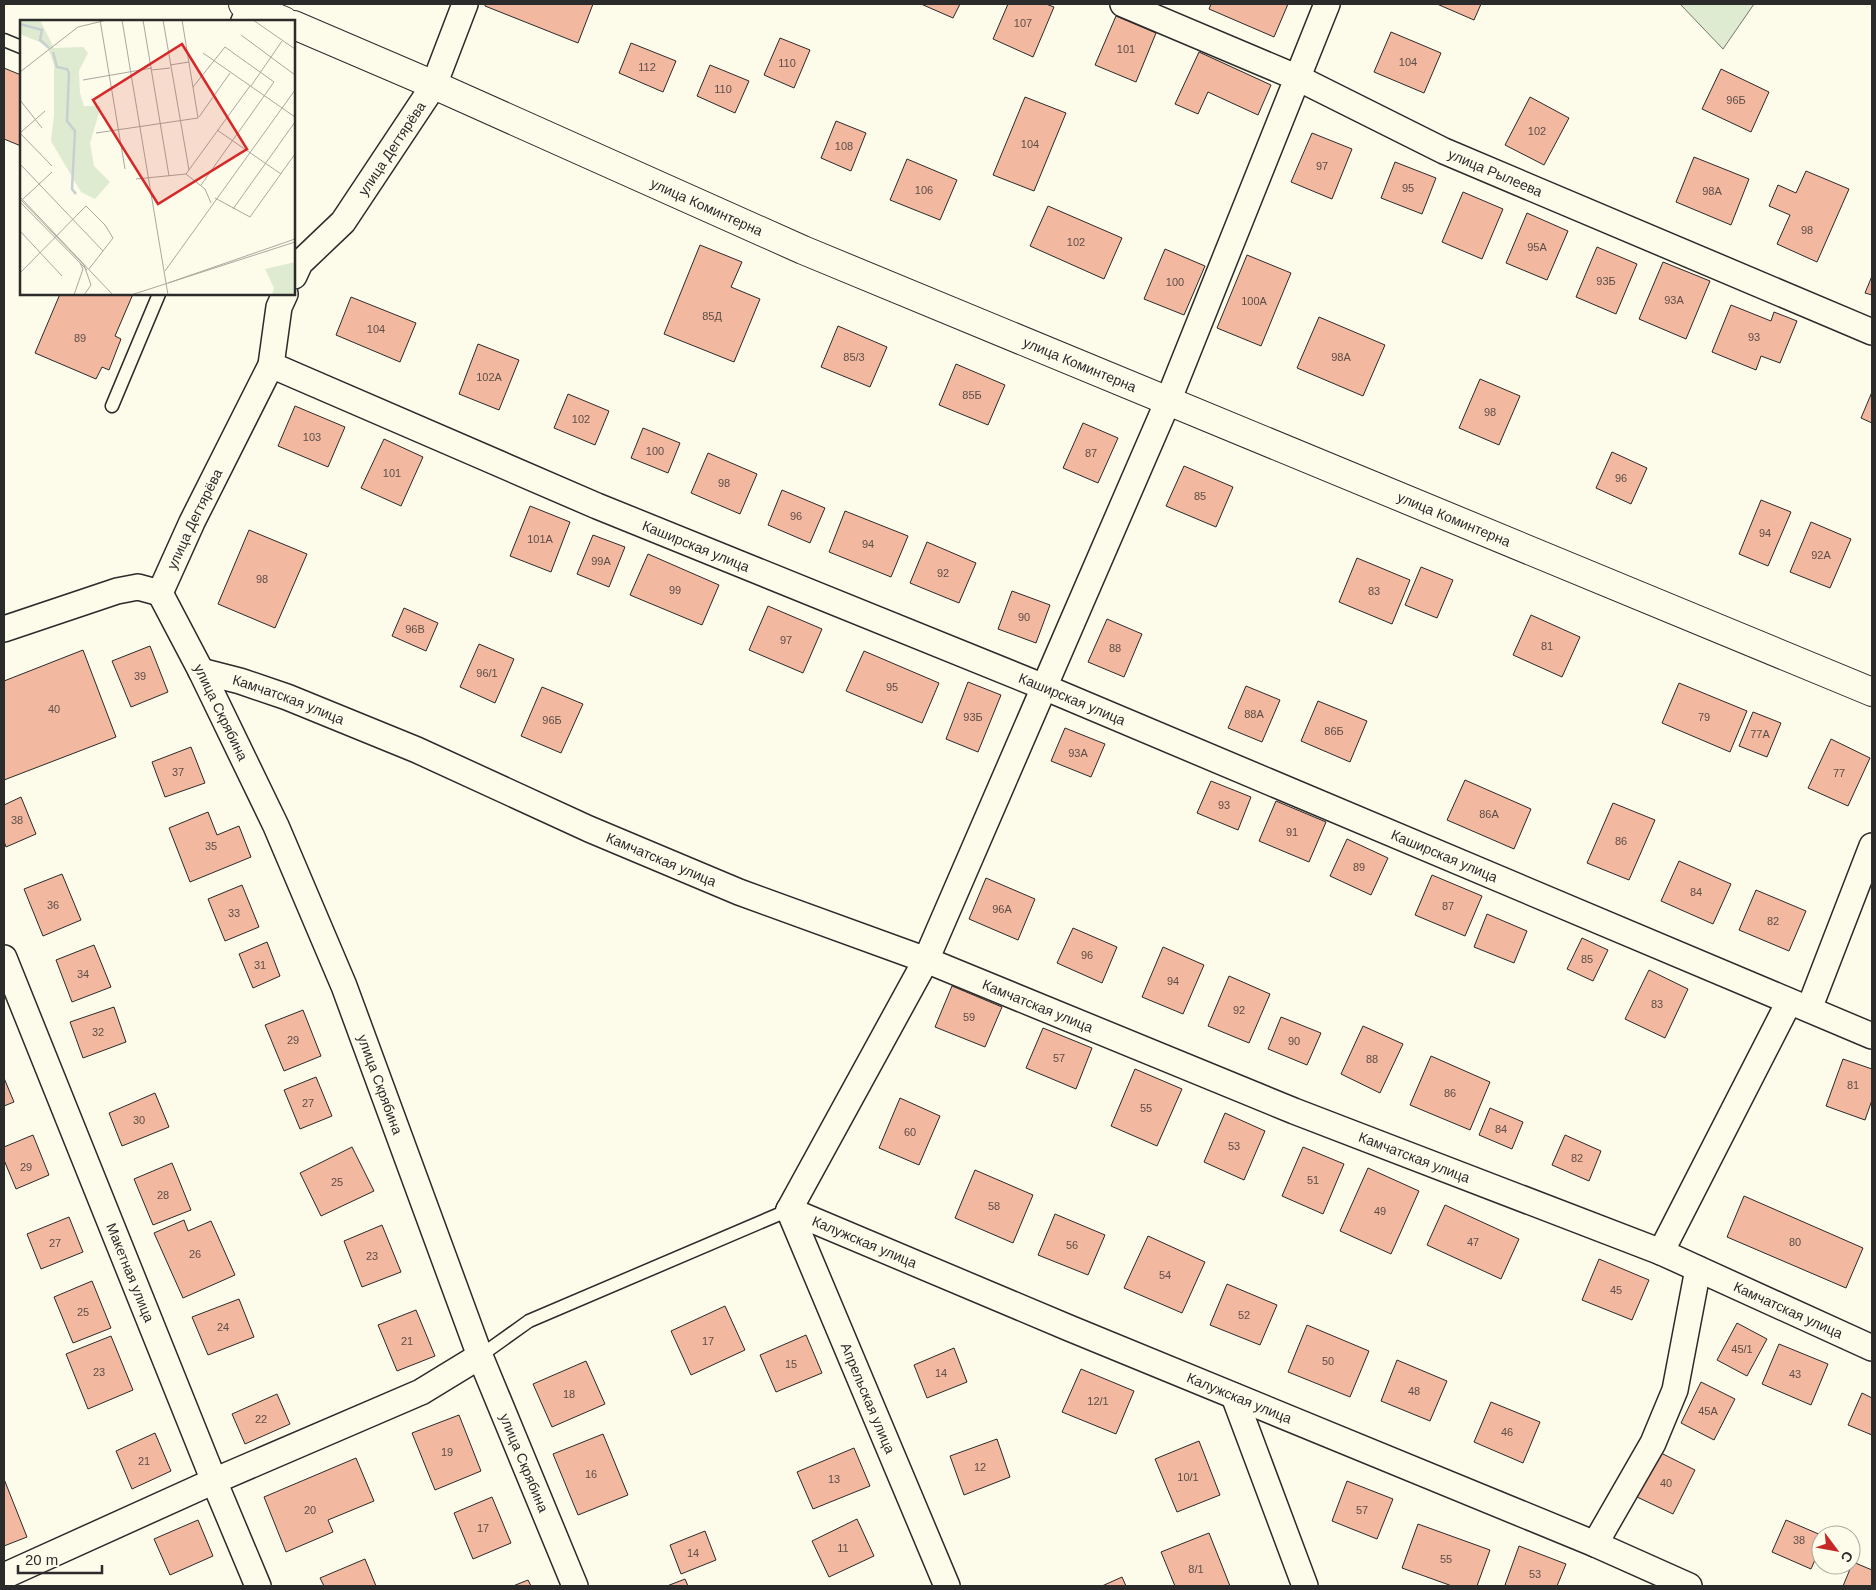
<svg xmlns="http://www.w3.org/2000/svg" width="1876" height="1590" viewBox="0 0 1876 1590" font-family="Helvetica,sans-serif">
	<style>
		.green { fill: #deebd1; stroke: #74746e }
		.building { fill: #f2b8a0; stroke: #2b2b2b }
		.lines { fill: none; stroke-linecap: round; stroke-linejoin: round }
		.service-casing { stroke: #2b2b2b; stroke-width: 15 }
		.minor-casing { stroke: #2b2b2b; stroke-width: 28 }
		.tertiary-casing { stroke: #2b2b2b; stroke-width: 30 }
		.service { stroke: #fdfbea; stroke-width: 12 }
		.minor { stroke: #fdfbea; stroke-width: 25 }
		.tertiary { stroke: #fdfbea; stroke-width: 28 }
		.labels { text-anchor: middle; stroke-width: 4; stroke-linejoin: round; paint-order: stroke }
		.number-label { font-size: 11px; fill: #5d4e48 }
		.street-label { font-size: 14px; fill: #2b2b2b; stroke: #fdfbea }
		.inset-river { fill: none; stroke: #c7d0d0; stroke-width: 2.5 }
		.inset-road { fill: none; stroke: #a9a89e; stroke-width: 1 }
		.view { fill: #d62828; fill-opacity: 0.15; stroke: #d62828; stroke-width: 2.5 }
		.inset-edge { fill: none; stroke: #2b2b2b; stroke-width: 2.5 }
	</style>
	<rect width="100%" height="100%" fill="#fdfbea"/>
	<path class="green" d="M1680,4H1754L1723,49Z"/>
	<path class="building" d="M485,4H593L578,43L485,6Z
		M921,4H960L953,18Z
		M1008,4H1046L1054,7L1033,57L993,39Z
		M1211,4H1288L1274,37L1209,9Z
		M1437,4H1481L1474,20Z
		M1116,16L1156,33L1136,82L1095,65Z
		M1391,32L1441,53L1424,93L1374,72Z
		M780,38L810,50L794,88L764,75Z
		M631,43L676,61L663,92L619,73Z
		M1199,52L1271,85L1258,115L1208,92L1198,114L1175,104Z
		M710,65L749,81L735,113L697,96Z
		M4,68L21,75V146L4,139Z
		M1721,69L1769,92L1751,132L1702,109Z
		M1025,97L1066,113L1034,191L993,175Z
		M1530,97L1569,118L1544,165L1505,145Z
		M836,121L866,133L851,171L821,158Z
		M1312,133L1352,149L1332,199L1291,182Z
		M1694,157L1749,179L1731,225L1676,202Z
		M907,159L957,180L940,220L890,200Z
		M1395,162L1436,178L1422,214L1381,198Z
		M1806,171L1849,189L1817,262L1777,244L1790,215L1769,206L1778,185L1796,193Z
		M1463,192L1503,209L1482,259L1442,242Z
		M1048,206L1122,238L1104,279L1030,246Z
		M1527,213L1568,231L1547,280L1506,263Z
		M700,245L742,262L731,287L760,299L734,362L664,334Z
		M1597,247L1637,264L1616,314L1576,297Z
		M1165,249L1205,266L1184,315L1144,299Z
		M1247,255L1291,273L1261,346L1217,328Z
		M1663,262L1710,281L1686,339L1639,319Z
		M1872,276V295L1865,293Z
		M60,294H133L115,336L121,339L109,370L102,367L96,379L35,353Z
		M351,297L416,323L400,362L336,335Z
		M1731,305L1771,321L1774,312L1797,321L1780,363L1761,356L1756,370L1712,352Z
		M1319,317L1385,345L1363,396L1297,368Z
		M838,326L887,347L870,387L821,367Z
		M478,344L519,360L499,410L459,394Z
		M956,364L1005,385L988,425L939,405Z
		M1480,379L1520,396L1499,445L1459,428Z
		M1872,392V423L1861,418Z
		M568,394L609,411L595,445L554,428Z
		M295,406L345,427L328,467L278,446Z
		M1083,423L1118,438L1098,483L1063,468Z
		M643,428L680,443L668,473L631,458Z
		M384,439L423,457L401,506L361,488Z
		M1612,452L1647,468L1631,504L1596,488Z
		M708,453L757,474L740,514L691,493Z
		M1184,466L1233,487L1216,527L1166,506Z
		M782,490L825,508L810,543L768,525Z
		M1761,500L1791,512L1768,566L1739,554Z
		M530,506L570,522L551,572L510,556Z
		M845,511L908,536L891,577L829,552Z
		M1811,522L1851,539L1830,588L1790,572Z
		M249,530L307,554L275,628L218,604Z
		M593,535L625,547L609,587L577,574Z
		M927,542L976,563L959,603L910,583Z
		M648,554L719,585L702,625L630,595Z
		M1357,558L1410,580L1392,624L1339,602Z
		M1421,567L1453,580L1437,618L1405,605Z
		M1012,591L1050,605L1036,643L998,629Z
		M768,606L822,629L803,673L749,650Z
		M404,608L438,623L426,651L392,636Z
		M1531,615L1580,637L1562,677L1513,655Z
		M1107,619L1142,634L1124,677L1088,662Z
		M479,644L514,659L495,703L460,687Z
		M150,646L168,692L131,707L112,661Z
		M83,650L116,737L4,780V681Z
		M864,651L939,683L922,723L846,691Z
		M968,682L1001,695L978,752L946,739Z
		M1679,683L1747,711L1730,752L1662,723Z
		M1246,686L1280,700L1262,742L1228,728Z
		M542,687L583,704L561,753L521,736Z
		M1318,701L1367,721L1350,762L1301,741Z
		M1753,712L1781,723L1767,757L1739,746Z
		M1065,728L1105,744L1091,777L1051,761Z
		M1831,739L1870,758L1848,806L1808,788Z
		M191,747L205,783L165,797L152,762Z
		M1465,780L1531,809L1514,849L1447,820Z
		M1211,781L1251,797L1238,830L1197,813Z
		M21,797L36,834L6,847L4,841V805Z
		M1276,801L1326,822L1309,862L1259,841Z
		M1613,803L1655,820L1629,880L1587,863Z
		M208,812L217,835L239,826L251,857L190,882L169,828Z
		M1347,839L1388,858L1371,895L1330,876Z
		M1679,861L1731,884L1713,924L1661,901Z
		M62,874L81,920L43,936L24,889Z
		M1432,875L1482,896L1465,936L1415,915Z
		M986,878L1035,899L1018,940L969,919Z
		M242,885L259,927L225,941L208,899Z
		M1756,890L1806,911L1789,951L1739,930Z
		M1487,914L1527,931L1514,963L1474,947Z
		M1073,928L1117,947L1102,983L1057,963Z
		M1582,938L1608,950L1593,981L1567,969Z
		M267,942L280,976L253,988L239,954Z
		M94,945L111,987L72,1002L56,960Z
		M1163,947L1204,965L1183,1014L1142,997Z
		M1649,970L1688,989L1665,1038L1625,1019Z
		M1229,976L1270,994L1249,1043L1208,1026Z
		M952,986L1002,1007L985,1047L935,1027Z
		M114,1007L126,1042L83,1058L70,1022Z
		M303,1010L321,1056L284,1071L265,1025Z
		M1281,1017L1321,1033L1307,1065L1268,1049Z
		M1363,1026L1403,1044L1380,1093L1341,1074Z
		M1043,1028L1092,1048L1076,1089L1026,1068Z
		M1431,1056L1490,1082L1470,1130L1410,1105Z
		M1843,1059L1872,1069V1100L1865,1120L1826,1106Z
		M1135,1069L1182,1089L1157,1146L1111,1126Z
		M316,1077L332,1116L300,1129L284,1090Z
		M4,1078L14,1102L4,1106Z
		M155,1093L169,1127L122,1146L109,1113Z
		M900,1098L940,1116L919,1165L879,1148Z
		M1490,1108L1523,1122L1512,1149L1479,1135Z
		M1225,1113L1265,1131L1244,1180L1204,1162Z
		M33,1135L49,1175L16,1189L4,1160V1147Z
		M1565,1135L1601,1151L1589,1181L1552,1165Z
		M352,1147L374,1191L321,1216L300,1173Z
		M1303,1147L1344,1164L1323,1214L1282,1196Z
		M172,1163L191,1210L153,1225L134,1179Z
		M1368,1168L1419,1191L1391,1254L1340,1231Z
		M975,1170L1033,1195L1013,1243L955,1218Z
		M1744,1196L1863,1248L1846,1288L1727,1237Z
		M1445,1205L1519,1239L1501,1279L1427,1245Z
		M1055,1214L1105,1235L1088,1275L1038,1255Z
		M69,1217L83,1252L41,1269L27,1234Z
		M184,1220L188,1231L211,1221L235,1275L183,1298L154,1233Z
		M382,1225L401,1272L362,1287L344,1241Z
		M1148,1236L1205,1262L1182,1313L1124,1288Z
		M1599,1259L1649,1280L1632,1320L1582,1300Z
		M92,1281L111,1328L73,1343L54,1297Z
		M1227,1284L1277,1305L1260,1345L1210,1325Z
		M239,1299L254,1337L208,1355L192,1317Z
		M725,1306L745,1350L691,1375L671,1331Z
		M416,1310L435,1356L397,1371L378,1325Z
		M1737,1323L1767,1339L1747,1376L1717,1360Z
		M1307,1325L1369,1351L1350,1397L1288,1372Z
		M806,1335L822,1373L776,1392L760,1355Z
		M111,1336L133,1390L88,1409L66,1354Z
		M1779,1344L1828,1364L1811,1405L1762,1384Z
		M954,1348L967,1382L927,1398L914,1365Z
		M1397,1360L1447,1381L1430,1421L1381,1401Z
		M586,1361L605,1404L552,1427L533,1384Z
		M1081,1369L1134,1391L1116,1434L1062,1412Z
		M1701,1382L1735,1399L1714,1440L1681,1423Z
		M1862,1393L1872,1398V1435L1848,1425Z
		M277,1394L290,1424L245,1444L232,1414Z
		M1491,1402L1540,1422L1523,1463L1474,1442Z
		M459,1415L481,1471L435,1490L412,1433Z
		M155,1433L171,1471L132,1489L116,1451Z
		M603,1434L628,1495L578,1515L553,1454Z
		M997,1439L1010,1477L964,1495L950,1456Z
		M1199,1441L1220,1495L1177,1512L1155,1459Z
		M854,1448L870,1486L813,1509L797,1472Z
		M1659,1452L1695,1470L1673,1514L1637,1497Z
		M356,1458L374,1501L328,1520L333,1532L286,1552L264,1497Z
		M4,1479L27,1537L4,1546Z
		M1347,1481L1393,1499L1377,1539L1332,1521Z
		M492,1497L511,1543L473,1559L454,1513Z
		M857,1519L874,1556L829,1577L812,1541Z
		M198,1520L213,1556L170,1575L154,1539Z
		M1786,1520L1821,1535V1546L1811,1569L1772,1552Z
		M1418,1524L1490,1550L1477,1586H1452L1402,1568Z
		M705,1531L716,1560L681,1574L670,1545Z
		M1209,1533L1230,1586H1175L1161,1552Z
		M1519,1546L1566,1564L1557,1586H1509L1505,1585Z
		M365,1559L376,1586H324L320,1578Z
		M1853,1562L1872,1570V1586H1843Z
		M1122,1577L1126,1586H1102Z
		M685,1579L688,1586H667Z
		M528,1580L531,1586H513Z"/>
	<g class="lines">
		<g class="service-casing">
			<path id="service" d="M237,21L244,4
				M4,40L21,47
				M112,406L159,294
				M480,1356L529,1321L789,1210"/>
		</g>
		<g class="minor-casing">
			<g id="minor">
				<path id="s1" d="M1123,4L1298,78L1444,151L1872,332"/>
				<path id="s2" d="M294,276L300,263L343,222L434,85L465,4"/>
				<path id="s3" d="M271,365L597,506L1044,687L1872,1036"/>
				<path id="s4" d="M160,593L201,671L276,826L344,986L480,1356L575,1586"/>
				<path id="s5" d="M4,629L117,591L138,587L160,593L192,522L271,365L279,307L285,294"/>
				<path id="s6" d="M201,671L240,681L287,697L417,750L589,829L739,892L926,960L1294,1111L1661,1252L1872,1348"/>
				<path id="s7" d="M4,958L214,1481L258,1586"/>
				<path d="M1809,1009L1872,846"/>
				<path d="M789,1210L926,960L1168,401L1327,4"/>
				<path id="s8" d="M789,1210L1069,1328L1595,1544L1689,1586"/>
				<path id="s9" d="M789,1210L947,1586"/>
				<path d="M1661,1252L1789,1002"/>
				<path d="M1234,1396L1305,1586"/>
				<path d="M1595,1544L1653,1443L1675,1390L1698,1269"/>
				<path d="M4,1576L214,1481L421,1392L480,1356"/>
			</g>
		</g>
		<g class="tertiary-casing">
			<g id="tertiary">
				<path d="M243,4L284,21"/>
				<path id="s10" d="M294,25L434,85L803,250L1872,692"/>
			</g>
		</g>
		<use href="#service" class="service"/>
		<use href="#minor" class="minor"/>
		<use href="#tertiary" class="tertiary"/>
	</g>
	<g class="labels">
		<g class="number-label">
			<text x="1023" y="27">107</text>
			<text x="1126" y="53">101</text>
			<text x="1408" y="66">104</text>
			<text x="787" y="67">110</text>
			<text x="647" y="71">112</text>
			<text x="723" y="93">110</text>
			<text x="1736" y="104">96Б</text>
			<text x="1537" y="135">102</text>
			<text x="1030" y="148">104</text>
			<text x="844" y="150">108</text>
			<text x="1322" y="170">97</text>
			<text x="1408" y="192">95</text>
			<text x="924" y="194">106</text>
			<text x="1712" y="195">98А</text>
			<text x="1807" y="234">98</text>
			<text x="1076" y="246">102</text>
			<text x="1537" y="251">95А</text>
			<text x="1606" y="285">93Б</text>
			<text x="1175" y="286">100</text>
			<text x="1674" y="304">93А</text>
			<text x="1254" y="305">100А</text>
			<text x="712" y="320">85Д</text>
			<text x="376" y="333">104</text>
			<text x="1754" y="341">93</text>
			<text x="80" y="342">89</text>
			<text x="854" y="361">85/3</text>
			<text x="1341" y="361">98А</text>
			<text x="489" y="381">102А</text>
			<text x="972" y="399">85Б</text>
			<text x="1490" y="416">98</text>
			<text x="581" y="423">102</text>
			<text x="312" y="441">103</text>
			<text x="655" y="455">100</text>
			<text x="1091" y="457">87</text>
			<text x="392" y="477">101</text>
			<text x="1621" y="482">96</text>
			<text x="724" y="487">98</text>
			<text x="1200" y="500">85</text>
			<text x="796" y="520">96</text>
			<text x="1765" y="537">94</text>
			<text x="540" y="543">101А</text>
			<text x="868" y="548">94</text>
			<text x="1821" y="559">92А</text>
			<text x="601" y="565">99А</text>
			<text x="943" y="577">92</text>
			<text x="262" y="583">98</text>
			<text x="675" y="594">99</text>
			<text x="1374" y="595">83</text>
			<text x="1024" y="621">90</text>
			<text x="415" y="633">96В</text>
			<text x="786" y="644">97</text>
			<text x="1547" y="650">81</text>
			<text x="1115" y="652">88</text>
			<text x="487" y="677">96/1</text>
			<text x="140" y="680">39</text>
			<text x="892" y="691">95</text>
			<text x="54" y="713">40</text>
			<text x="1254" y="718">88А</text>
			<text x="973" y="721">93Б</text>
			<text x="1704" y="721">79</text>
			<text x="552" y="724">96Б</text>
			<text x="1334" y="735">86Б</text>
			<text x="1760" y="738">77А</text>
			<text x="1078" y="757">93А</text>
			<text x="178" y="776">37</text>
			<text x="1839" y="777">77</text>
			<text x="1224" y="809">93</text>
			<text x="1489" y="818">86А</text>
			<text x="17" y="824">38</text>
			<text x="1292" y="836">91</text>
			<text x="1621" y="845">86</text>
			<text x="211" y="850">35</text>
			<text x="1359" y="871">89</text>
			<text x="1696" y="896">84</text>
			<text x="53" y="909">36</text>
			<text x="1448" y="910">87</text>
			<text x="1002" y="913">96А</text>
			<text x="234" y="917">33</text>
			<text x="1773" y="925">82</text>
			<text x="1087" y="959">96</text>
			<text x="1587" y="963">85</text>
			<text x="260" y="969">31</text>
			<text x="83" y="978">34</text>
			<text x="1173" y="985">94</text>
			<text x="1657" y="1008">83</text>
			<text x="1239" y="1014">92</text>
			<text x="969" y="1021">59</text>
			<text x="98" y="1036">32</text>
			<text x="293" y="1044">29</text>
			<text x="1294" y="1045">90</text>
			<text x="1059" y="1062">57</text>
			<text x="1372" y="1063">88</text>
			<text x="1853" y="1089">81</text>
			<text x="1450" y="1097">86</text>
			<text x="308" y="1107">27</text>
			<text x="1146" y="1112">55</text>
			<text x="139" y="1124">30</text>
			<text x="1501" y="1133">84</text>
			<text x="910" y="1136">60</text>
			<text x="1234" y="1150">53</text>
			<text x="1577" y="1162">82</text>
			<text x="26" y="1171">29</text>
			<text x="1313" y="1184">51</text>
			<text x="337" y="1186">25</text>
			<text x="163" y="1199">28</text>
			<text x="994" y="1210">58</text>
			<text x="1380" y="1215">49</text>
			<text x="1473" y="1246">47</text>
			<text x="1795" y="1246">80</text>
			<text x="55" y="1247">27</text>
			<text x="1072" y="1249">56</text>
			<text x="195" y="1258">26</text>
			<text x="372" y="1260">23</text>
			<text x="1165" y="1279">54</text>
			<text x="1616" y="1294">45</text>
			<text x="83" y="1316">25</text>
			<text x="1244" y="1319">52</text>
			<text x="223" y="1331">24</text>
			<text x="407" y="1345">21</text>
			<text x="708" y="1345">17</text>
			<text x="1742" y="1353">45/1</text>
			<text x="1328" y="1365">50</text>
			<text x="791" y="1368">15</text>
			<text x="99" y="1376">23</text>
			<text x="941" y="1377">14</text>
			<text x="1795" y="1378">43</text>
			<text x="1414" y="1395">48</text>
			<text x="569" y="1398">18</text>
			<text x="1098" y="1405">12/1</text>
			<text x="1708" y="1415">45А</text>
			<text x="261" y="1423">22</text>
			<text x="1507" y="1436">46</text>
			<text x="447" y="1456">19</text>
			<text x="144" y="1465">21</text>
			<text x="980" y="1471">12</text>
			<text x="591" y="1478">16</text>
			<text x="1188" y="1481">10/1</text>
			<text x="834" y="1483">13</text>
			<text x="1666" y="1487">40</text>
			<text x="310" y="1514">20</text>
			<text x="1362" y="1514">57</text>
			<text x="483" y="1532">17</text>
			<text x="1799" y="1544">38</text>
			<text x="843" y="1552">11</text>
			<text x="693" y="1557">14</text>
			<text x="1446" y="1563">55</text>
			<text x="1196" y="1573">8/1</text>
			<text x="1535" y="1578">53</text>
		</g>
		<g class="street-label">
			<text dy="5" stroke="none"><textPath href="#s2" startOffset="162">улица Дегтярёва</textPath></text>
			<text dy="5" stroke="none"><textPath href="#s1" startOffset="409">улица Рылеева</textPath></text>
			<text dy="5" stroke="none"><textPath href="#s10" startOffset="451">улица Коминтерна</textPath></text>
			<text dy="5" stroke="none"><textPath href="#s10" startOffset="856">улица Коминтерна</textPath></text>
			<text dy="5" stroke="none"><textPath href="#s5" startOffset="245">улица Дегтярёва</textPath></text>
			<text dy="5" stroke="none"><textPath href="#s10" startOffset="1261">улица Коминтерна</textPath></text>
			<text dy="5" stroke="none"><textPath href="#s3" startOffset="462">Каширская улица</textPath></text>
			<text dy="5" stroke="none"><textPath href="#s3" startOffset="868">Каширская улица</textPath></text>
			<text dy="5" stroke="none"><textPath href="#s6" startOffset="92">Камчатская улица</textPath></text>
			<text dy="5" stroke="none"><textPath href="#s4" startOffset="134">улица Скрябина</textPath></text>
			<text dy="5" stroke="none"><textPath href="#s3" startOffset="1272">Каширская улица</textPath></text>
			<text dy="5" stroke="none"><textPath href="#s6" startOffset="498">Камчатская улица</textPath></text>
			<text dy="5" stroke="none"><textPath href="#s6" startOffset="902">Камчатская улица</textPath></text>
			<text dy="5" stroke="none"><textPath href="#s4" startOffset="539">улица Скрябина</textPath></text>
			<text dy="5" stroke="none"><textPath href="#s6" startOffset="1308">Камчатская улица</textPath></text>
			<text dy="5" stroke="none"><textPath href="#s8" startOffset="82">Калужская улица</textPath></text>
			<text dy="5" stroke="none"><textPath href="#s7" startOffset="339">Макетная улица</textPath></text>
			<text dy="5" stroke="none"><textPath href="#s6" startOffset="1712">Камчатская улица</textPath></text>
			<text dy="5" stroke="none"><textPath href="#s9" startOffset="204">Апрельская улица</textPath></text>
			<text dy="5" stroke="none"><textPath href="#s8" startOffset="488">Калужская улица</textPath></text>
			<text dy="5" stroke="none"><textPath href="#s4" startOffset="944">улица Скрябина</textPath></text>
		</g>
	</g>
	<g transform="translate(20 20)">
		<rect width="275" height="275" fill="#fdfbea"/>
		<path d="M0,0H20L34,28L63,27L68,33L59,51L60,73L64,86H81L70,123L74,146L90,162L75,179L61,172L31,121L34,95V45L27,25L0,14ZM275,242V275H252L254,268L245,249Z" fill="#deebd1"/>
		<path class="inset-river" d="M0,4L22,10L20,20L29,28M33,32L37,47L47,49L49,53L47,101L55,111L52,169L56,174"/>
		<path class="inset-road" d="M80,0L105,149M102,0L148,275M123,0L149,156M143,0L169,150M162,0L178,98M233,0L275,29M221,15L275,55M183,33L275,97M150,45L169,42M132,50L150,48M0,52L58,7L87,0M63,60L132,48M231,66L262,21M173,67L205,27L254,62L181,165M0,80L22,108M179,97L210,53M197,110L261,154M0,113L32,146M0,113L25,91M76,113L178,98M0,144L83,231M166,154L230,66M116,159L166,154L185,169L191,183M0,177L93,275M195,178L230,197L275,134M0,179L64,245L71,265L64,275M3,179L32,152M0,182L67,250M213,189L275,102M0,211L42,256M145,251L275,70M0,253L66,186L85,205L93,218L69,249M148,263L275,219M54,275L63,249L60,243M111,275L275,222"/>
		<path class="view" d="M162,24L227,129L138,184L73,80Z"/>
		<rect width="275" height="275" class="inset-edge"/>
	</g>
	<rect width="1876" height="1590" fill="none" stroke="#2b2b2b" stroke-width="10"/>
	<g transform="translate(1836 1550) rotate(122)"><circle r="24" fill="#fdfbea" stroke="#a9a89e"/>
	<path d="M0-4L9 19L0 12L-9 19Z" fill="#c62828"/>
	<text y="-8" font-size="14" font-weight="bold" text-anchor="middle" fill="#2b2b2b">С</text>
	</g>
	<path d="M18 1565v8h84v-8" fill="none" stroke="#2b2b2b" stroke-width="2.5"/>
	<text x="25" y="1565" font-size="15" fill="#2b2b2b" stroke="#fdfbea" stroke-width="4" paint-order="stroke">20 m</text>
</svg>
